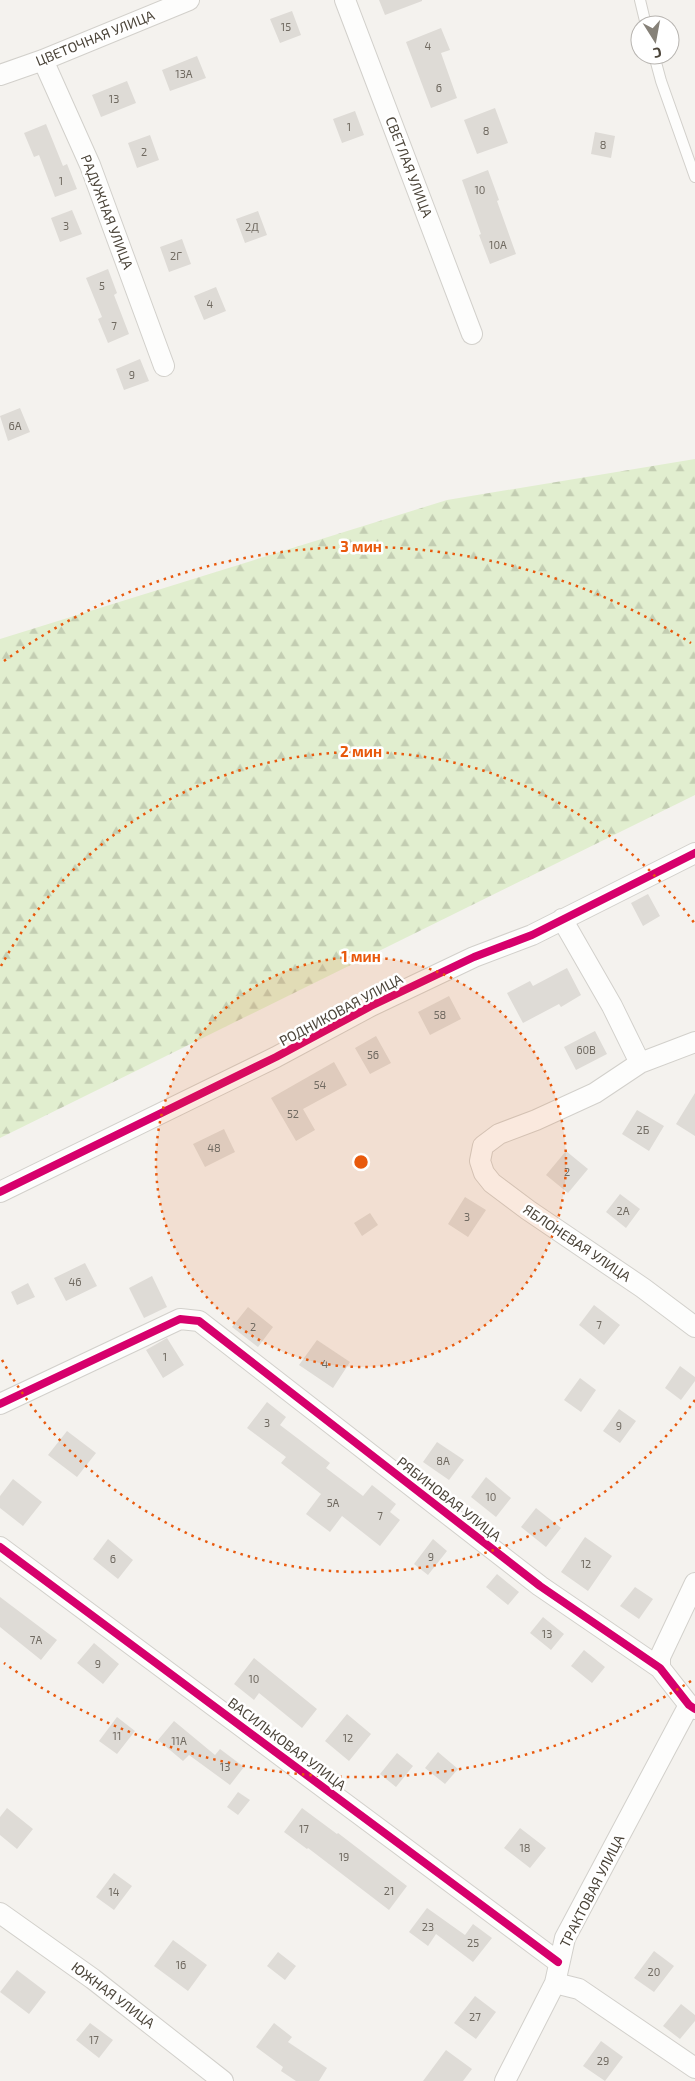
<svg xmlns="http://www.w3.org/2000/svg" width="695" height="2081" viewBox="0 0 695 2081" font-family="'Exo 2',sans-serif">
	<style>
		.forest { fill: url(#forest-firs) }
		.building { fill: #dedbd6 }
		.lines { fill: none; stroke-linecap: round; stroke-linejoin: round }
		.lane-casing { stroke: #d2d0cb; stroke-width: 12 }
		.street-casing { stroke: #d2d0cb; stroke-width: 22 }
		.lane { stroke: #fdfdfc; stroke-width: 10 }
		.street { stroke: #fdfdfc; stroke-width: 20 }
		.cycleway-casing { stroke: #fff; stroke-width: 11 }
		.cycleway { stroke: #d6006c; stroke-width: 8 }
		.ring { fill: none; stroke: #e8590c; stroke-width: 2.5; stroke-dasharray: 2.5 5 }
		.labels { text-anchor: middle; stroke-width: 5; stroke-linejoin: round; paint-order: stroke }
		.number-label { font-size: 11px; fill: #706a61 }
		.street-label { font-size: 14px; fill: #4b4439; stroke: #fff }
		.centre { fill: #e8590c; stroke: #fff; stroke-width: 2.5 }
		.ring-label { font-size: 15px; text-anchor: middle; font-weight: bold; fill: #e8590c; stroke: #fff; stroke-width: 5; stroke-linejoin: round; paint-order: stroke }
	</style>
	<defs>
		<pattern id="forest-firs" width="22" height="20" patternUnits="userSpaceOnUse" patternTransform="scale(1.25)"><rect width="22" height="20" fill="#e1eecf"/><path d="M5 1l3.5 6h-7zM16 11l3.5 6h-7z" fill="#c3cdb2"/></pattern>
	</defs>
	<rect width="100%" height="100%" fill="#f4f2ee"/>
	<path class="forest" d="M695,459V795L0,1138V639L447,500Z"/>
	<path class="building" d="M379,0H422V1L385,15Z
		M292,11L301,35L280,43L270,19Z
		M441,28L450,50L441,53L457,98L431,108L406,42Z
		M197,56L206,78L170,91L162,70Z
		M127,81L136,103L101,117L92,95Z
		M495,108L508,143L477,154L464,120Z
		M355,111L364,135L342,143L333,119Z
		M46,124L63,166L67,164L77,189L55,197L39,155L34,157L24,133Z
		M595,132L615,136L611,158L591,154Z
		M150,135L159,160L137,168L128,143Z
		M488,170L499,200L497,201L516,254L490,264L479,235L481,234L462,180Z
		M72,210L82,234L60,242L51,218Z
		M258,211L267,235L245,243L236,219Z
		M182,239L191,264L169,272L160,247Z
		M108,269L117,293L114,295L129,334L108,343L98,319L102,317L86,278Z
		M216,287L226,311L204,320L194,296Z
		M140,359L149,381L124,390L116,369Z
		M20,408L30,432L8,441L0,416Z
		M648,894L660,916L643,926L631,903Z
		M567,968L581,995L561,1007L559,1004L523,1023L507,993L530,981L533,986Z
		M449,996L461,1019L430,1035L418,1012Z
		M595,1031L607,1054L576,1070L564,1047Z
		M376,1036L391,1063L370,1074L355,1048Z
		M334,1062L347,1085L303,1109L315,1130L296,1141L271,1098Z
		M695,1093V1136L676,1124Z
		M637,1110L664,1126L649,1151L622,1134Z
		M224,1129L235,1152L205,1167L193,1144Z
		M566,1151L588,1169L568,1193L546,1175Z
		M620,1194L640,1209L626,1228L606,1212Z
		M465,1197L486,1210L468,1237L448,1224Z
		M370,1213L378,1225L362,1236L354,1223Z
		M85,1263L97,1286L66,1301L54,1278Z
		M152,1276L167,1307L144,1318L129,1288Z
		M28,1283L35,1297L17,1305L11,1292Z
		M594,1305L620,1325L604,1345L579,1325Z
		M248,1307L273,1327L258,1347L232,1327Z
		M167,1338L184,1365L163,1378L146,1350Z
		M317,1340L350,1362L333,1388L299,1365Z
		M680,1366L695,1377V1381L681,1400L665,1388Z
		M580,1378L596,1390L581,1412L564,1400Z
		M267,1402L286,1417L280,1425L330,1463L326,1468L363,1496L372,1485L396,1504L390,1512L400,1520L380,1546L342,1516L330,1532L306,1514L321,1494L281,1463L286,1457L247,1428Z
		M619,1409L636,1421L620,1443L603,1431Z
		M67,1431L96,1453L77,1477L48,1455Z
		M437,1442L464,1460L449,1480L423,1462Z
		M486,1477L511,1498L496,1517L471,1497Z
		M13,1479L42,1502L23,1526L0,1508V1496Z
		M536,1508L561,1528L546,1547L521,1527Z
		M585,1537L612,1556L588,1591L561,1572Z
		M108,1539L133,1560L118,1579L93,1559Z
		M433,1539L447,1551L428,1575L414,1564Z
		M497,1574L519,1592L508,1605L486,1587Z
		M635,1587L653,1599L639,1619L620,1606Z
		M0,1597L57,1640L41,1660L0,1627Z
		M543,1617L564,1634L551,1650L530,1633Z
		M94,1643L119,1664L103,1684L77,1663Z
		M584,1650L605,1667L592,1683L571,1666Z
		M254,1658L317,1709L302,1728L259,1693L254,1700L234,1684Z
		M347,1714L371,1734L349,1761L325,1741Z
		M117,1717L135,1731L117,1754L99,1741Z
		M174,1721L215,1755L220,1749L244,1767L230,1785L189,1755L183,1761L158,1740Z
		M438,1752L458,1769L445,1784L425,1768Z
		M397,1753L413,1766L396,1787L380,1774Z
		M238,1792L250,1800L238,1815L227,1807Z
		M7,1808L33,1829L17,1849L0,1835V1817Z
		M302,1808L337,1834L338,1833L407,1886L389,1910L308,1848L307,1849L284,1832Z
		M520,1828L546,1848L530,1868L504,1848Z
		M114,1873L132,1886L114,1910L96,1897Z
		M427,1908L465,1935L473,1924L492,1938L473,1962L436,1934L428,1946L409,1932Z
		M173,1940L207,1965L188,1991L154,1966Z
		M654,1951L674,1966L654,1992L634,1978Z
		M278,1952L296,1966L285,1980L267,1966Z
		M17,1970L46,1992L29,2014L0,1992Z
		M475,1996L496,2012L476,2039L454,2023Z
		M681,2004L695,2015V2021L680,2039L663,2026Z
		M90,2023L113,2040L99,2058L76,2040Z
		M274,2023L292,2037L288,2042L327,2068L319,2081H296L281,2071L283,2067L256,2047Z
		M601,2041L623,2057L605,2081L583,2066Z
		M446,2050L472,2069L463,2081H423Z"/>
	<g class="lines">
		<g class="lane-casing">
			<path id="lane" d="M640,0L646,25
				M654,55L661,81L695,177"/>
		</g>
		<g class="street-casing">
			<path id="street" d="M345,0L472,334
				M43,60L90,165L164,366
				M0,75L43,60L189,0
				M562,919L612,1006L640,1063
				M695,1042L640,1063L595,1093L536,1120L499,1134L483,1146L480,1161L484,1173L492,1183L528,1210L643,1288L695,1327
				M0,1192L276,1057L371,1006L474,957L532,935L695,853
				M0,1404L180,1319L199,1321L540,1586L660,1668L689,1705L695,1709
				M0,1547L558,1962
				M660,1668V1657L695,1583
				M0,1913L93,1979L223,2081
				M555,1983L579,1989L695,2068
				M505,2081L555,1983L565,1938L689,1705"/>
		</g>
		<use href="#lane" class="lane"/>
		<use href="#street" class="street"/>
		<g class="cycleway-casing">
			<path id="cycleway" d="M0,1192L276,1057L371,1006L474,957L532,935L695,853
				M0,1404L180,1319L199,1321L540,1586L660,1668L689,1705L695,1709
				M0,1547L558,1962"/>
		</g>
		<use href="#cycleway" class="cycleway"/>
	</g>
	<circle cx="361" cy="1162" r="205" fill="#e8590c" fill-opacity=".12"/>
	<g class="ring">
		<circle cx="361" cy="1162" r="205"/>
		<path d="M695 1400A410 410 0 0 1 1 1358M1 966A410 410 0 0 1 695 924"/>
		<path d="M691 1681A615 615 0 0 1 4 1663M4 661A615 615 0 0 1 691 643"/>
	</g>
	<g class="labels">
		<g class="number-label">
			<text x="286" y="31">15</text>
			<text x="428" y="50">4</text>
			<text x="184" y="78">13А</text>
			<text x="439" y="92">6</text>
			<text x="114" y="103">13</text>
			<text x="349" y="131">1</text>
			<text x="486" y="135">8</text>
			<text x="603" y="149">8</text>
			<text x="144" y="156">2</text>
			<text x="61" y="185">1</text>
			<text x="480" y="194">10</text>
			<text x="66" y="230">3</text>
			<text x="252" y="231">2Д</text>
			<text x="498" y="249">10А</text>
			<text x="176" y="260">2Г</text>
			<text x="102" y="290">5</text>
			<text x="210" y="308">4</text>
			<text x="114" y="330">7</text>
			<text x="132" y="379">9</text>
			<text x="15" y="430">6А</text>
			<text x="440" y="1019">58</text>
			<text x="586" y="1054">60В</text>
			<text x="373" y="1059">56</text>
			<text x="320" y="1089">54</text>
			<text x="293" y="1118">52</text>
			<text x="643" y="1134">2Б</text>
			<text x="214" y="1152">48</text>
			<text x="567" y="1176">2</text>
			<text x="623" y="1215">2А</text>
			<text x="467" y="1221">3</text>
			<text x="75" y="1286">46</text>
			<text x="599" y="1329">7</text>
			<text x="253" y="1331">2</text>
			<text x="165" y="1361">1</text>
			<text x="325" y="1368">4</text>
			<text x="267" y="1427">3</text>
			<text x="619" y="1430">9</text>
			<text x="443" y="1465">8А</text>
			<text x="491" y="1501">10</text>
			<text x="333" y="1507">5А</text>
			<text x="380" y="1520">7</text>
			<text x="431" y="1561">9</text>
			<text x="113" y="1563">6</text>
			<text x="586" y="1568">12</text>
			<text x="547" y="1638">13</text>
			<text x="36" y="1644">7А</text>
			<text x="98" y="1668">9</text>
			<text x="254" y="1683">10</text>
			<text x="117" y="1740">11</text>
			<text x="348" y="1742">12</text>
			<text x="179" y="1745">11А</text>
			<text x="225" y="1771">13</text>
			<text x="304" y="1833">17</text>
			<text x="525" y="1852">18</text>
			<text x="344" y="1861">19</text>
			<text x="389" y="1895">21</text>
			<text x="114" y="1896">14</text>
			<text x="428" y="1931">23</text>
			<text x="473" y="1947">25</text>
			<text x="181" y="1969">16</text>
			<text x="654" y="1976">20</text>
			<text x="475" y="2021">27</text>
			<text x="94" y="2044">17</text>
			<text x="603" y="2065">29</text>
		</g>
		<g class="street-label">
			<text transform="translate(95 38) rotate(-22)" y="5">ЦВЕТОЧНАЯ УЛИЦА</text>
			<text transform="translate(409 167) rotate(69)" y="5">СВЕТЛАЯ УЛИЦА</text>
			<text transform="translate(107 212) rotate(69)" y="5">РАДУЖНАЯ УЛИЦА</text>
			<text transform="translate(341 1010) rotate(-28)" y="5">РОДНИКОВАЯ УЛИЦА</text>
			<text transform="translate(577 1243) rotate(34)" y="5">ЯБЛОНЕВАЯ УЛИЦА</text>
			<text transform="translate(449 1499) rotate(38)" y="5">РЯБИНОВАЯ УЛИЦА</text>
			<text transform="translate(287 1744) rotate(37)" y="5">ВАСИЛЬКОВАЯ УЛИЦА</text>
			<text transform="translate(592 1891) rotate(-63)" y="5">ТРАКТОВАЯ УЛИЦА</text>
			<text transform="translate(113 1995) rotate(37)" y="5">ЮЖНАЯ УЛИЦА</text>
		</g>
	</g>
	<circle cx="361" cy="1162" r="8" class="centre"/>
	<g class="ring-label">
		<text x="361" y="552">3 мин</text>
		<text x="361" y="757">2 мин</text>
		<text x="361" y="962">1 мин</text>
	</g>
	<g transform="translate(655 40) rotate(169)"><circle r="24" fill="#ffffff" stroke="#b7b4b0"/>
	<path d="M0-4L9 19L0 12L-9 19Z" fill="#868178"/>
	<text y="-8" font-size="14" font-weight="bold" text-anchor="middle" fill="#4b4439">С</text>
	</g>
</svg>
